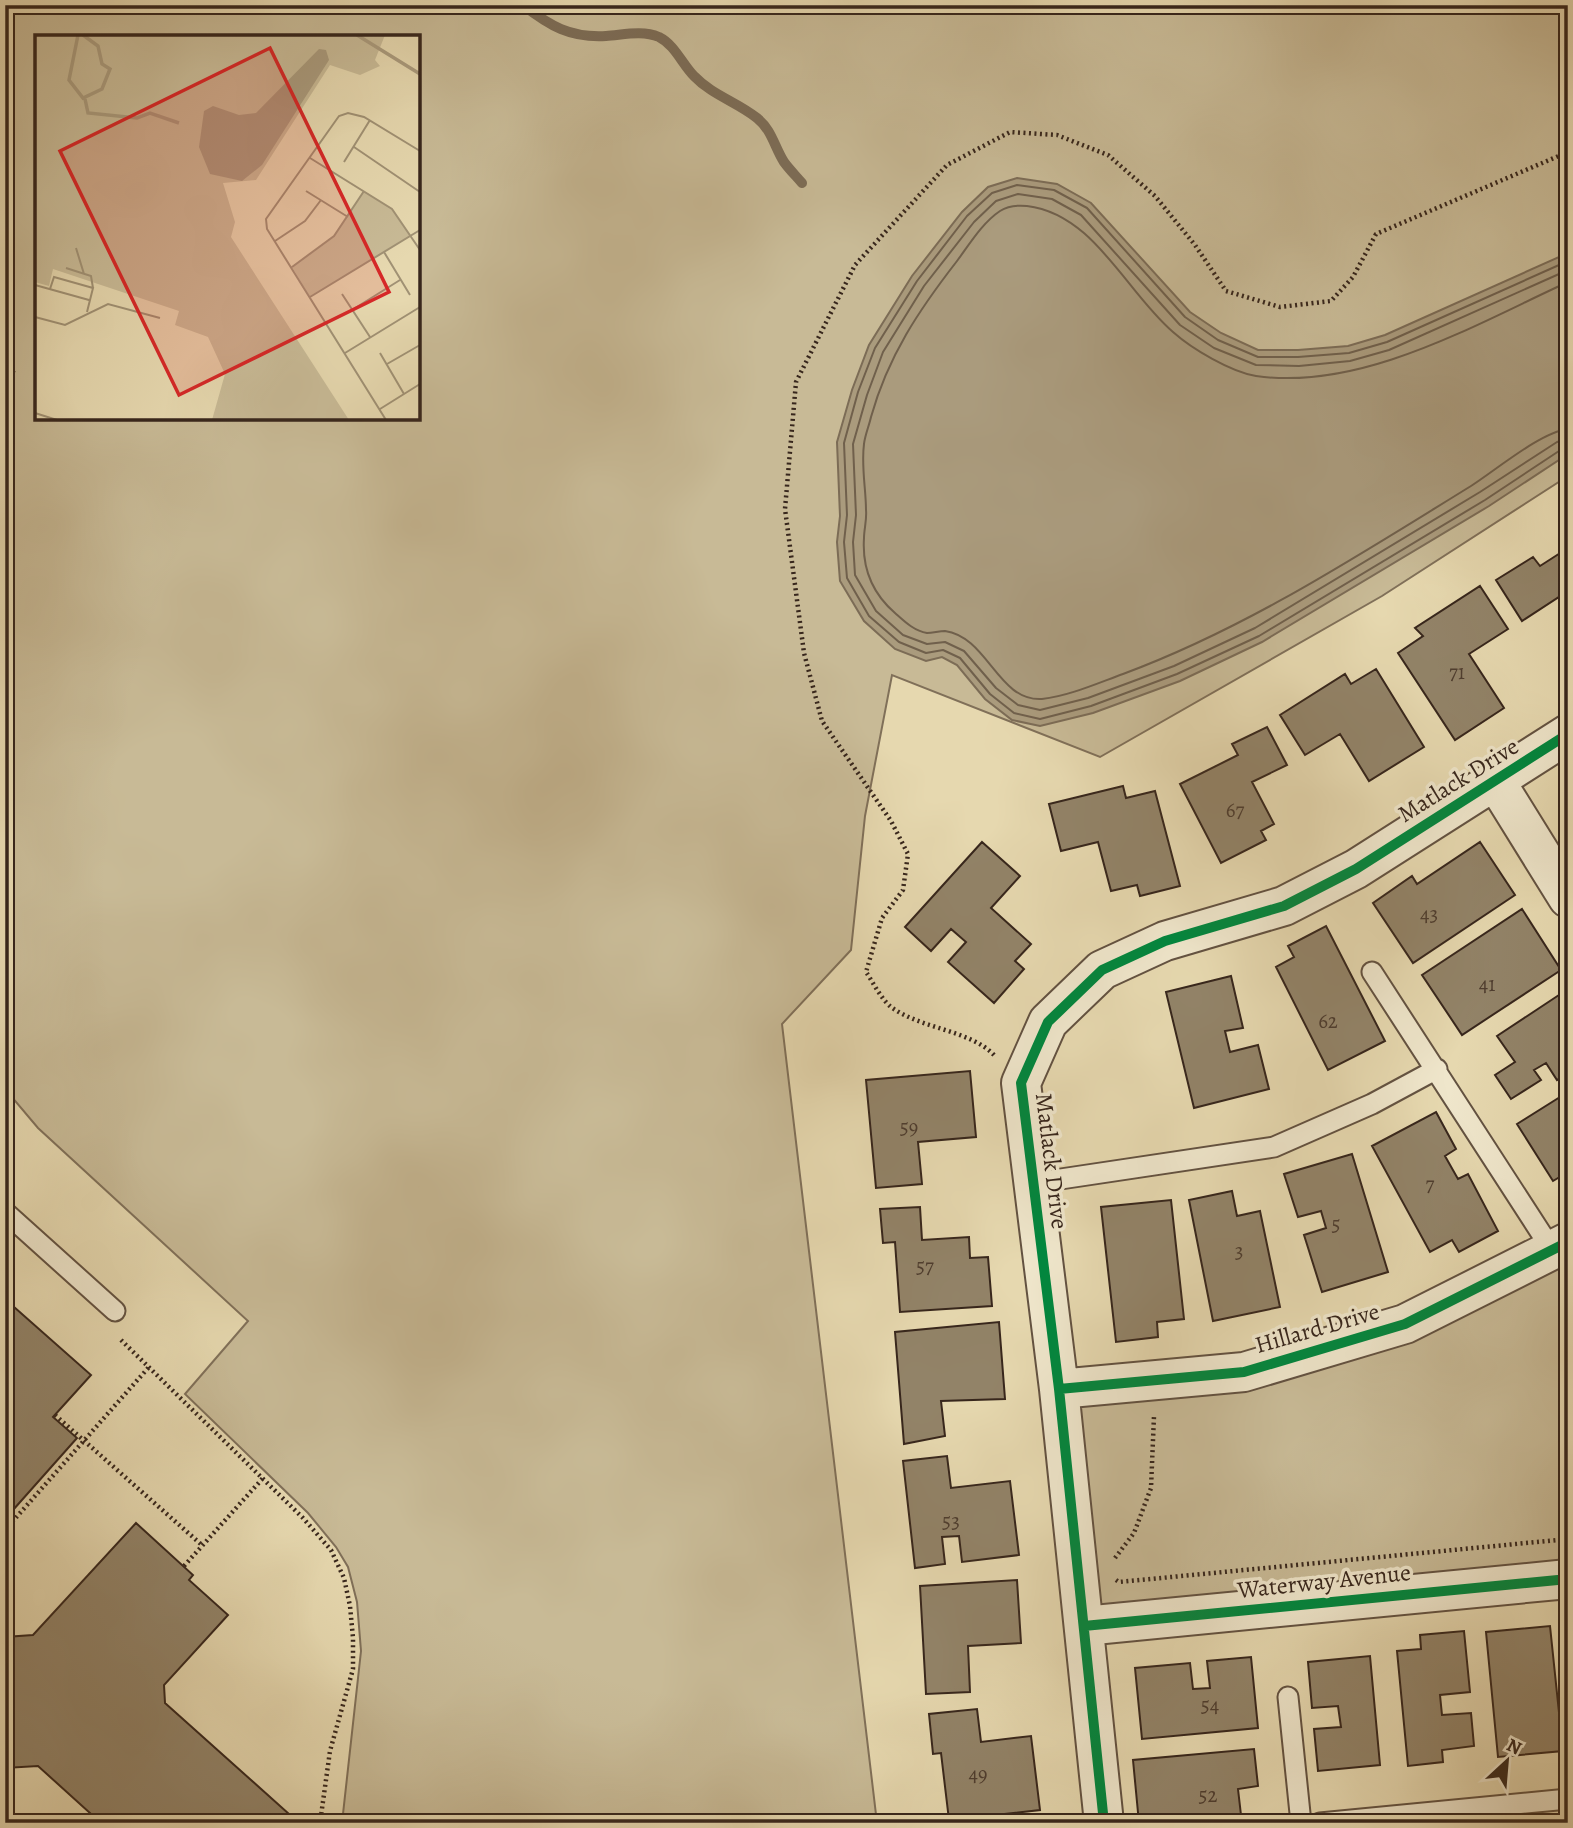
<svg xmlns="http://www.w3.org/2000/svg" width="1573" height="1828" viewBox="0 0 1573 1828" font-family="Alegreya,serif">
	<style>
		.green { fill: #c8ba96; stroke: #807059; stroke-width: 2; fill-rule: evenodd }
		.water { fill: #aa9b7d; stroke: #7c6c56; stroke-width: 2 }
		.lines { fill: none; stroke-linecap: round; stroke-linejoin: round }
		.shore { stroke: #70604c; stroke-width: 2 }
		.stream { stroke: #7c6c56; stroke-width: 10 }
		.building { fill: #928368; stroke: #37261c; stroke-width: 2 }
		.service-casing { stroke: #635241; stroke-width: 23 }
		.minor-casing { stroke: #635241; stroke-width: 42 }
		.path { stroke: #37261c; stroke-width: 4.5; stroke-dasharray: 2 3.5; stroke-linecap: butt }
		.service { stroke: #efe6cb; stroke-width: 19 }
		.minor { stroke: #efe6cb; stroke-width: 38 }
		.cycleway-casing { stroke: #efe6cb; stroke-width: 15 }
		.cycleway { stroke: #00873e; stroke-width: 10 }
		.labels { text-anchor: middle; stroke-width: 7; stroke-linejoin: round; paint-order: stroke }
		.number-label { font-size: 21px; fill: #4e3d2f }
		.street-label { font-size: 24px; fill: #37261c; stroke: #efe6cb }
		.inset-river { fill: none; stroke: #aa9b7d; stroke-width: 3.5 }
		.inset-road { fill: none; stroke: #a09174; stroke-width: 2 }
		.view { fill: #d62828; fill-opacity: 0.15; stroke: #d62828; stroke-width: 3.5 }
		.inset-edge { fill: none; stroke: #37261c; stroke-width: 3.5 }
	</style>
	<rect width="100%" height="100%" fill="#e6d8af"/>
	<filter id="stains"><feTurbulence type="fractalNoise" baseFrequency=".00286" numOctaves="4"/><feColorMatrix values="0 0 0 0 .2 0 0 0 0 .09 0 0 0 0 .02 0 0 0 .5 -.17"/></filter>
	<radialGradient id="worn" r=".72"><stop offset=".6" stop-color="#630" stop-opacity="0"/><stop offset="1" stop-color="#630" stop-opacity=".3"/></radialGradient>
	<path class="green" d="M5,5H1568V476L1382,596L1100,757L892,675L865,816L851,950L782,1024L877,1823H342L361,1651L357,1602L348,1567L336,1547L308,1513L185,1394L248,1321L38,1128L5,1089ZM37,37H418V418H37Z
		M1568,1242V1579L1084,1626L1059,1389L1244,1372Z"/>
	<path class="water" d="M1017,178L1057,184L1091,203L1190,312L1221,333L1258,350H1298L1348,346L1385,335L1568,253V454L1489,506L1262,642L1180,681L1093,713L1040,726L1012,720L985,699L957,665L942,657L926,661L895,649L864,621L840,581L837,542L840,516L837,442L852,390L869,345L912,276L962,212L988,187Z"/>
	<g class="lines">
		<path class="shore" d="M1568,261L1387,342L1349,353L1298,357H1258L1218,340L1185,317L1087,208L1054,190L1017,185L992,193L967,216L917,281L875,348L858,392L844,443L847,515L844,542L847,578L869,616L899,642L926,653L943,650L960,658L990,694L1014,713L1040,719L1091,706L1177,674L1259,636L1485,500L1562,449L1568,448
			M1568,270L1389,350L1350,361L1299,366L1256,365L1214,348L1180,325L1081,215L1052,199L1018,194L996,201L974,222L924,286L883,352L867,395L853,444L856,515L853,542L855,575L876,611L903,635L927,644L945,642L964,651L996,688L1018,705L1040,710L1088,698L1174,666L1255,628L1480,492L1557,442L1568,439
			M1568,282C1474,325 1362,391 1256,376C1231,372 1192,349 1173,332C1126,292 1094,214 1027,206C1018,205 1008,206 1000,211C982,223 969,245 957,261C919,310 888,356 871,417C869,426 865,435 864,444C861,466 866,489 866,510C867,520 864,529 864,538C862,568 873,594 895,613C904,621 914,631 927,633C933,633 939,631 945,631C988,637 998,702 1042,699C1069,696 1098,683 1123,674C1247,628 1359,555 1471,486C1496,470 1541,432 1568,429"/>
		<path class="stream" d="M523,5C550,26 570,38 606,36C623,35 642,30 659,37C675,45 682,64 694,76C712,95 737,102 757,118C772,130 774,146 784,162C789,169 796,176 802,183"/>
	</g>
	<path class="building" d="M1568,548V611L1559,597L1522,621L1496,580L1533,557L1540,566Z
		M1480,586L1508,629L1469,654L1504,708L1455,740L1398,653L1423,636L1415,628Z
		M1376,669L1424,747L1369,781L1340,734L1305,755L1280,715L1345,674L1351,684Z
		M1267,727L1287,765L1252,782L1274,824L1261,831L1266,840L1221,863L1180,784L1238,755L1232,744Z
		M1123,786L1126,798L1155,791L1180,886L1140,896L1137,885L1111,891L1098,842L1061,851L1049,804Z
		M982,842L1020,876L991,908L1031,944L1015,961L1024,969L994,1003L948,962L966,942L951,929L931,951L905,927Z
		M1480,842L1515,895L1413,963L1373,903L1412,876L1417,884Z
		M1522,909L1561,970L1462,1035L1422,975Z
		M1326,926L1385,1041L1328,1070L1276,967L1294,957L1288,946Z
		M1231,976L1243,1028L1225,1031L1230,1052L1258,1045L1269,1089L1194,1108L1166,992Z
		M1568,989V1073L1557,1080L1546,1063L1534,1070L1541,1080L1511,1099L1495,1075L1515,1062L1497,1036Z
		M970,1071L976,1137L918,1142L922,1184L876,1188L866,1080Z
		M1568,1092V1172L1553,1181L1517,1124Z
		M1436,1112L1456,1149L1445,1156L1458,1179L1468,1174L1498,1231L1459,1252L1452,1240L1430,1252L1372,1146Z
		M1352,1154L1388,1272L1322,1292L1304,1235L1326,1228L1321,1211L1298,1217L1284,1174Z
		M1232,1191L1237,1216L1260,1211L1280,1307L1213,1321L1189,1200Z
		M1171,1200L1184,1319L1157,1322L1158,1337L1116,1342L1101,1207Z
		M920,1207L922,1240L969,1237L970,1258L988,1257L992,1306L900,1312L895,1242L883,1243L880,1209Z
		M5,1299L91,1375L53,1417L77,1438L5,1519Z
		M999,1322L1005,1399L941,1401L945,1436L904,1444L895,1332Z
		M947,1456L951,1488L1010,1481L1019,1555L962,1562L959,1536L942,1537L945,1564L915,1568L903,1461Z
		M136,1523L193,1575L189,1580L228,1615L164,1685L165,1703L289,1814L280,1823H101L38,1766L5,1768V1637L33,1635Z
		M1017,1580L1021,1643L968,1646L970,1692L926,1694L920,1586Z
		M1550,1626L1563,1751L1498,1757L1486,1632Z
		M1464,1631L1470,1692L1440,1695L1442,1715L1471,1713L1474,1746L1442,1750L1443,1762L1408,1766L1397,1651L1421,1649L1420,1635Z
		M1370,1656L1380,1765L1318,1771L1314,1729L1341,1727L1338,1706L1312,1708L1308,1662Z
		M1251,1657L1258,1728L1142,1739L1135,1668L1190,1663L1193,1689L1210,1688L1207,1661Z
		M977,1709L981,1742L1031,1736L1040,1810L949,1820L941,1753L933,1754L929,1714Z
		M1254,1749L1258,1786L1238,1789L1241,1815L1139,1823L1133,1760Z"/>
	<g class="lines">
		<g class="service-casing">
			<path id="service" d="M1372,972L1552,1250
				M1034,1183L1274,1147L1372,1104L1437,1069
				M5,1212L115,1311
				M1288,1697L1301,1823
				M1320,1823L1568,1799"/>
		</g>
		<g class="minor-casing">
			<path id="minor" d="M1496,782L1568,898
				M1059,1389L1244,1372L1405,1324L1568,1242
				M1084,1626L1568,1579
				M1104,1823L1059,1389L1021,1083L1048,1022L1102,970L1165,941L1284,906L1356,869L1568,734"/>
		</g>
		<path class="path" d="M5,393L14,369
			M994,1055C970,1030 921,1029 891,1007C881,999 873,982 866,972L882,918L903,890L908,854L891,821L822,721L804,653L785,509L796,382L855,265L947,165L1010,132L1057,135L1108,155L1155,196L1195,245L1226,291L1280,307L1331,301L1353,277L1376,234L1568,152
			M121,1340L303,1518L331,1550L344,1578L350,1606L353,1638V1669L330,1751L320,1823
			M55,1415L203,1546
			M5,1530L149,1367
			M1115,1558L1134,1533L1151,1488L1154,1416
			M184,1566L263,1478
			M1116,1580L1119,1582L1568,1539"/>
		<use href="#service" class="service"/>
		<use href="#minor" class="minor"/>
		<g class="cycleway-casing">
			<path id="cycleway" d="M1059,1389L1244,1372L1405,1324L1568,1242
				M1084,1626L1568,1579
				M1104,1823L1059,1389L1021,1083L1048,1022L1102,970L1165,941L1284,906L1356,869L1568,734"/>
		</g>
		<use href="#cycleway" class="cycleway"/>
	</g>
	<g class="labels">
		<g class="number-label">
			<text x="1457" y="679">71</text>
			<text x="1235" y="817">67</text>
			<text x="1429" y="921">43</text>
			<text x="1487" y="991">41</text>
			<text x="1328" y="1028">62</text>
			<text x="909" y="1134">59</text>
			<text x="1430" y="1191">7</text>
			<text x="1336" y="1231">5</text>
			<text x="1239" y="1258">3</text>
			<text x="925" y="1273">57</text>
			<text x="951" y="1528">53</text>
			<text x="1210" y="1712">54</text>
			<text x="978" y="1781">49</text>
			<text x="1208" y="1802">52</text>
		</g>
		<g class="street-label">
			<text transform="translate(1458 780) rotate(-32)" y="8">Matlack Drive</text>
			<text transform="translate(1052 1161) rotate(83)" y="8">Matlack Drive</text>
			<text transform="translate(1317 1328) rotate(-16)" y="8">Hillard Drive</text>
			<text transform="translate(1324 1581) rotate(-6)" y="8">Waterway Avenue</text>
		</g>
	</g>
	<g transform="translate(35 35)">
		<rect width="385" height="385" fill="#e6d8af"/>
		<path d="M0,0H350L340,25L345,31L325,40L295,30L221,145L188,148L200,187L196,202L314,385H177L190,339L173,302L140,290L144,276L18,234L14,251L0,247ZM329,156L357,174L376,201L275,262L257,232L299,201Z" fill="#c8ba96"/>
		<path d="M284,14L291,15L294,25L227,130L207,146L175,139L164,112L169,76L178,71L204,80L221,78Z" fill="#aa9b7d"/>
		<path class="inset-river" d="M43,0L34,45L48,63L67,54L75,34L67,29L63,11L48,0M322,0L385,39M50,64L53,78L102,83L115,78L144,88"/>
		<path class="inset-road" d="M319,112L385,157M275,123L357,174L385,215M309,127L335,85M271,156L313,182M240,206L270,186L286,165M41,213L49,239M349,217L375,260M257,232L299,201L329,156M31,233L56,241L58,253M0,250L54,265M15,254L19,242L58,253L52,277M307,259L335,302M275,262L385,195M317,275L365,245M0,282L30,290L73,269L125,283M310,318L385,272M345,318L369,359M352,329L385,310M345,374L385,349M0,378L22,385M351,385L232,194L231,184L304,81L313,78L329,82L385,116"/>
		<path class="view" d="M235,13L354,257L144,360L25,116Z"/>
		<rect width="385" height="385" class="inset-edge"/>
	</g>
	<rect width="1573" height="1828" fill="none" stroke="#e6d8af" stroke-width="28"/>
	<rect x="7" y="7" width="1559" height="1814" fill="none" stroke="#37261c" stroke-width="3.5"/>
	<rect x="14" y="14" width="1545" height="1800" fill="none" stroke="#37261c" stroke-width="2"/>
	<g transform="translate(1507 1761) rotate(26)" stroke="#efe6cb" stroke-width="5" paint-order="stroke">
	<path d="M0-5L12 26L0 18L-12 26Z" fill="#37261c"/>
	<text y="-10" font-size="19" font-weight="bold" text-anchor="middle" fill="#37261c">N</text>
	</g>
	<rect width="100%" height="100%" filter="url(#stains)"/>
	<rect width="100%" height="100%" fill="url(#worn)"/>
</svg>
